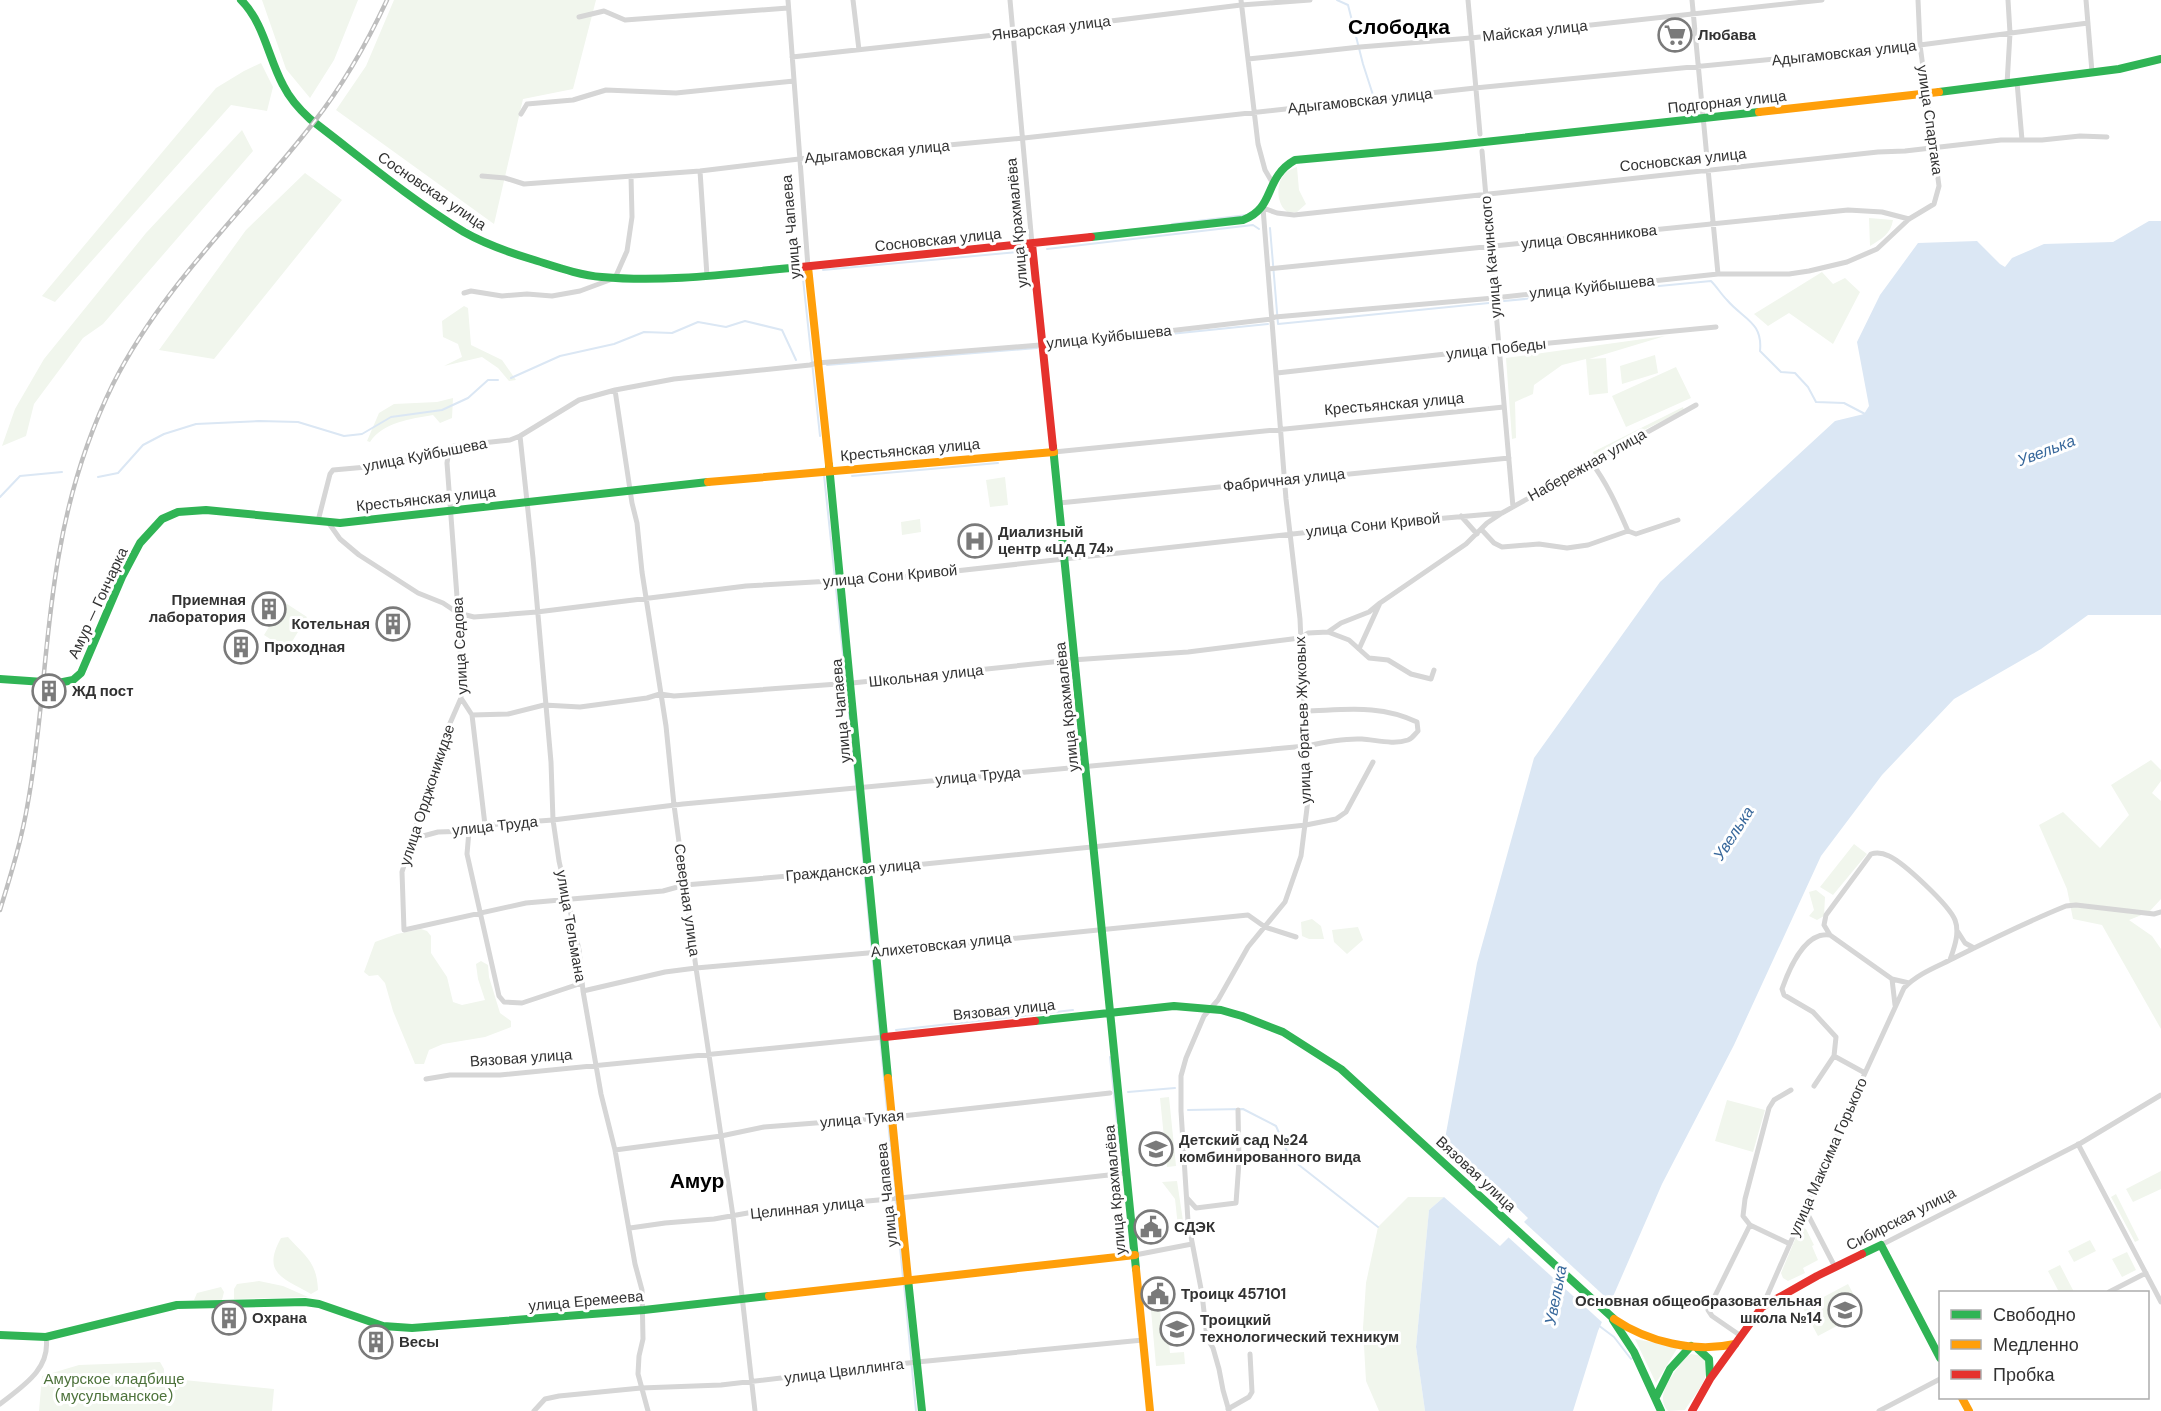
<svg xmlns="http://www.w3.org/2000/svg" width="2161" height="1411" viewBox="0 0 2161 1411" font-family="'DM Sans',sans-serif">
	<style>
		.green { fill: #f1f6ed }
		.water { fill: #dbe7f4 }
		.pier { fill: #fff }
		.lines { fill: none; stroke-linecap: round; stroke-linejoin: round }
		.stream { stroke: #dbe7f4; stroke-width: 2 }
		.street { stroke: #d6d6d6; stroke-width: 5 }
		.fast { stroke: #30b455; stroke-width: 8 }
		.slow { stroke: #ff9f0a; stroke-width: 8 }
		.jam { stroke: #e5322d; stroke-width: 8 }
		.rail-casing { stroke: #bebebe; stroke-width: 4.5 }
		.rail { stroke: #fff; stroke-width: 2; stroke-dasharray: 7; stroke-linecap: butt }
		.labels { text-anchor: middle; stroke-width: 6; stroke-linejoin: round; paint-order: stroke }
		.street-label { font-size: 15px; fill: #323232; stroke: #fff }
		.poi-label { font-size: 15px; font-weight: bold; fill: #323232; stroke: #fff; text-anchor: start }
		.park-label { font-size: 15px; fill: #4d723b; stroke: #fff }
		.water-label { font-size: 16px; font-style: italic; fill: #38689b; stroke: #fff }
		.district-label { font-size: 21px; font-weight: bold; fill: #000; stroke: #fff }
	</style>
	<rect width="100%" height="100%" fill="#fff"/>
	<path class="green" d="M262,0H358L334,60L310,98L286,69Z
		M394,0H596L573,89L523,99L494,224L336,110L366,66Z
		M261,63L273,87L267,111L231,105L55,302L42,296L216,88L244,71Z
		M242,130L253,151L103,324L83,338L34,404L26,436L2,446L15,409L44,359L146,233Z
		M1297,167L1299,190L1306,204L1297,212L1289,213C1275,205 1275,180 1288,171C1291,169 1294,168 1297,167Z
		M305,173L342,200L214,359L159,350L246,230Z
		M1869,218L1893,220C1891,234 1881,239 1870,246Z
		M1822,272L1833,284L1845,278L1860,292L1833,344L1789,313L1768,326L1754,314Z
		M464,306L468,308L471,345L502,360L516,380L509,381L498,368L482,357L444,366L462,357L458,344L443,337L442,321Z
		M1665,336L1589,359L1606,358L1608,393L1589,395L1586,359L1562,365L1534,385L1533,394L1515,402L1516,438L1512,439L1506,358Z
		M1655,355L1658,373L1622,384L1620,366Z
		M1676,367L1691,398L1626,427L1612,396Z
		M453,398L452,418L440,423L433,415C411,419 383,422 370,442L367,441L379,413L394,404L437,402Z
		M1683,407L1684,410L1594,455L1593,452Z
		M1005,477L1008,505L990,507L986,480Z
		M920,519L921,532L902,535L901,522Z
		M284,602L307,617L287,650L264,635Z
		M2151,760L2161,770V781L2152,793L2161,801V899L2149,912L2129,920L2152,936L2161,949V1029L2102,925L2073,919L2067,889L2039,825L2063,812L2100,848L2129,815L2111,785Z
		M1854,844L1867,854L1833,895L1820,887Z
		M1816,890L1825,897L1824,916L1817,920L1809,916L1814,910L1809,892Z
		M1312,919L1321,926L1324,939H1309L1302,936L1301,922Z
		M1358,927L1363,940L1347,954L1334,942L1332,930Z
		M421,929L427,931L431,936V953L447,977L453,1002L462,1005L485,1000L478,979L476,964L481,961L488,965L489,977L500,1013L511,1021V1027L485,1037L443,1044L429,1050L424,1064H415L393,1011L385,983L378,975L369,976L364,972L375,942L397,934Z
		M1169,1097L1176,1166L1167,1167L1160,1098Z
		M1727,1100L1765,1110L1753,1152L1715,1141Z
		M2161,1171V1189L2133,1202L2126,1189Z
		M1177,1181L1185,1234L1178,1227L1175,1199L1162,1182Z
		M2116,1194L2139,1240L2135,1242L2111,1197Z
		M1408,1197H1444L1429,1210L1416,1347L1425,1411H1379L1366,1381L1363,1328L1366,1283L1378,1227Z
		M1803,1228L1806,1229L1814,1245L1812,1246L1818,1260L1803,1268L1805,1273L1788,1281L1783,1278L1781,1273L1799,1230Z
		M288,1237C305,1256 317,1262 318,1290L311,1294C284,1278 261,1274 281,1238Z
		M2090,1240L2096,1251L2074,1262L2068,1251Z
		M2127,1252L2136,1270L2122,1277L2112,1259Z
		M2060,1265L2074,1292H2059L2048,1271Z
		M259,1281L283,1286L308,1297L234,1299V1289L237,1284Z
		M1848,1284L1863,1312L1818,1336L1803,1308Z
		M221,1287L224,1292L222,1300H194L197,1293Z
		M1160,1309L1161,1322L1167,1321L1170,1353L1184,1352L1185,1364L1156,1366L1151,1310Z
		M1635,1339L1678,1347L1656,1383Z
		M1691,1354L1703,1356C1716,1373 1694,1395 1685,1410L1668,1411C1653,1395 1676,1372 1685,1357Z
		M160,1362L164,1369V1378L274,1389L272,1411H39L42,1376L79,1365Z"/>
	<path class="water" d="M2149,221H2161V615H2088L2041,649L1954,699L1882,775L1821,856L1734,1045L1662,1184L1598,1331L1573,1411H1425L1416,1347L1429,1210L1444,1197L1500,1246L1528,1218L1445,1139L1477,963L1534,758L1660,582L1835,421L1864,414L1869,406L1857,342L1880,295L1918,243L1977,241L2000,264L2005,267L2012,258L2044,244L2113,242Z"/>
	<path class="pier" d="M1523,1221L1613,1304L1604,1324L1507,1236Z"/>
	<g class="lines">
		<path class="stream" d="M1337,0L1348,5L1363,64L1373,95
			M1172,224L1247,215
			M1270,228L1278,324L1489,303
			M1047,249L1253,225L1259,229
			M823,270L1028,251
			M803,279L820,436
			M1504,301L1711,281C1717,287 1721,294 1727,300C1743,319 1763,322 1760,351L1781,372L1795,373L1808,387L1816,402L1844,403L1867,415
			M1092,342L1268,324
			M827,365L1037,348
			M511,378L560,356L614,344L644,332L672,333L698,322L726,327L745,321L782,330L796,360
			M824,475L849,712L903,1278
			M852,476L998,463
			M98,477L118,473L143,445L164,434L196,424L259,421L298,422L344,436L362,434L391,417L442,410L468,398L488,380H498
			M0,497L20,476L62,472
			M896,1030L1073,1010
			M1110,1057L1119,1143
			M1128,1092L1175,1088
			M1188,1110L1243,1109L1276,1126L1290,1158L1378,1227
			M904,1284L916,1411
			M1598,1325L1614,1337L1631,1359L1634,1357"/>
		<path class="street" d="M788,0L808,267
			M853,0L859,50
			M1010,0L1032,244
			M1241,0L1258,144L1265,170L1272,182
			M1468,0L1480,134
			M1692,0L1718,274
			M2086,0L2092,72
			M579,17L604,11L625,20L788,8
			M792,57L1013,33L1241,5L1310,0
			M1248,59L1360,47L1471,38L1822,0
			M2017,82L2022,140
			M2007,84L2010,33L2008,0
			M521,114L527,104L573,100L606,90L676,93L794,81
			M1482,151L1513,507
			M700,171L707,276
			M482,176L505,178L524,184L700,171L799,159L1024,138L1475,88L1920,45L2088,23
			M1268,269L1848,210L1882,212L1909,219
			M464,293L471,291L502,296L527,294L552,296L580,291L615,278L627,251L632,217L631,176
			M1277,373L1499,348L1716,327
			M615,390L632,503L637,523L642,572L666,726L674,805L696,968L733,1216L755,1411
			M520,436L533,558L551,762L553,820L559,861L579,950L583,991L601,1094L615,1150L635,1264L642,1290L643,1339L639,1356L638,1374L648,1411
			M449,450L447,463L460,637L461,698L472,715L485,825
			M1054,452L1504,407
			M1591,462C1607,483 1617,506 1628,531
			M1059,503L1509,458
			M1461,516L1477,534
			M318,521L330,474L333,470L389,465L449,450L454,446L510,440L520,436L579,400L615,390L674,379L810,365L817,363L1064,343L1272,319L1275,317L1494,298L1718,274H1789L1809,271L1847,262L1877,249L1909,219L1934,204L1939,186L1920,45L1918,0
			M328,522L340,539L359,555L418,593L443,603L458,613L474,617L537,612L746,586L901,577L1401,522L1502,513
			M1481,529L1494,543L1502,547L1539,544L1567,548L1588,545L1628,531L1636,534L1678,520
			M1328,632L1349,640L1369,658L1388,660L1411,674L1431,679L1434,670
			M1359,649L1380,603L1466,544L1487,523L1502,513L1696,405
			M461,698L441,744L402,872L404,930L526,903L663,891L685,885L905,866L1306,825L1336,819L1346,812L1373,762
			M472,715L508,714L544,705L580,707L647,698L660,694L674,696L852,683L1072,660L1188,652L1300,638L1308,633L1328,632L1341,623L1369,612L1380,603
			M469,831L467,854L499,996L504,1002L522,1003L582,983
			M412,839L438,832L469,831L485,825L553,820L683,804L1306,746C1324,742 1343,738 1362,739C1376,740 1394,745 1408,740C1413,738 1415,734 1418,731L1417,722C1379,704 1345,710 1304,711
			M1958,932L1965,943L1974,948
			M1830,935L1892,979L1895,1005
			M1892,979L1909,983
			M583,991L665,972L696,968L868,953L1248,915L1265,927L1296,937
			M1834,1056L1865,1073
			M426,1079L450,1075H500L885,1037
			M1814,1086L1834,1056L1836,1037L1813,1012L1784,995L1782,989C1789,969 1805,931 1830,935L1824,925L1826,915L1871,854C1877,852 1883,853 1889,856C1904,863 1949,905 1955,920C1960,933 1954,948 1950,960
			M2078,1144L2161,1302
			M615,1150L721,1136L764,1127L893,1117L1110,1093
			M1187,1198L1196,1208L1236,1203L1239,1162L1238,1110
			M1805,1209L1835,1267
			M1750,1225L1790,1244
			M630,1228L665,1223L714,1219L759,1211L900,1198L1127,1173
			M1881,1245L2081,1143L2161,1095
			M1135,1255L1192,1244
			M2109,1292L2146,1273
			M1763,1305L1865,1073L1904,988C1918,973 1939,966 1956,957C1992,939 2029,921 2066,906L2076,905L2154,914L2161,912
			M1741,1336L1712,1316L1708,1310L1750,1225L1743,1216L1745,1199L1769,1108L1774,1100L1791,1090
			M0,1404C23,1386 51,1369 46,1337
			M1228,1409L1249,1397L1252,1392L1250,1354
			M534,1411L545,1399L559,1396L641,1388L721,1385L917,1362L1143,1340
			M1229,1411L1223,1390L1219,1369L1213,1348L1207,1338L1202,1294L1188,1221L1181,1111V1076L1186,1058L1204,1016L1218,1000L1248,947L1285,902L1301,856L1308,800L1300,619L1286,499L1263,208L1277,213L1294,215L1878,152L1905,151L2001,140H2042L2080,136L2107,137
			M1879,1411L1940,1379"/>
		<path class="fast" d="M241,0C264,23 268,57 283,85C290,99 299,109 310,119C360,157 410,199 464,232C485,244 508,252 531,259C554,266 578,275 602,277C668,283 735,273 801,267
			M1939,92L2119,69L2161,59
			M1091,237L1243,220C1276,208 1263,178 1295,160L1438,147L1759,112
			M1053,447L1136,1269
			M829,465L888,1078
			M0,679L58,683L73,680L81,673L122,577L140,543L162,519L178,512L206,510L340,523L708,482
			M1035,1021L1174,1006L1221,1010L1242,1016L1283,1032L1341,1069L1614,1319
			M1862,1254L1881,1245L1940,1358
			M908,1279L922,1411
			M1613,1320L1634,1352L1661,1411
			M0,1335L46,1337L177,1305L305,1302L319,1304L383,1326L412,1328L644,1310L769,1296
			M1698,1349L1709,1359L1710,1376
			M1656,1397L1670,1369L1691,1346"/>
		<path class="slow" d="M1759,112L1939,92
			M808,267L829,465
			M708,482L1054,452
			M888,1078L908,1279
			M1136,1269L1150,1411
			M769,1296L1135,1255
			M1614,1319C1648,1342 1694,1353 1735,1344
			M1962,1398L1969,1411"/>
		<path class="jam" d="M1032,244L1053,447
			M801,267L1091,237
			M885,1037L1035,1021
			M1692,1411L1710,1379L1762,1307L1817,1276L1862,1254"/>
		<g class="rail-casing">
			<path id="rail" d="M0,910C11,874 22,839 28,802C43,720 44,636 59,554C69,496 87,437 113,384C164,283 246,210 314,122C343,85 367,43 387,0"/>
		</g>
		<use href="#rail" class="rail"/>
	</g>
	<defs>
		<g id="supermarket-ring" transform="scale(1.725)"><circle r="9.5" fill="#fff" stroke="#7a7a7a" stroke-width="1.5"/><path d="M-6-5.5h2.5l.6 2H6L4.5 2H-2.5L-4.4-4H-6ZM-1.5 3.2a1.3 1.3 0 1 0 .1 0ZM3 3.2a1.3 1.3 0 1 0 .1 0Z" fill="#7a7a7a"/></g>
		<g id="hospital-ring" transform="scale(1.725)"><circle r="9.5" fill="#fff" stroke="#7a7a7a" stroke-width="1.5"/><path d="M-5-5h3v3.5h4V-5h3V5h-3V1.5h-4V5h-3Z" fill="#7a7a7a"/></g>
		<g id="building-ring" transform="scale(1.725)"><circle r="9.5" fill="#fff" stroke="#7a7a7a" stroke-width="1.5"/><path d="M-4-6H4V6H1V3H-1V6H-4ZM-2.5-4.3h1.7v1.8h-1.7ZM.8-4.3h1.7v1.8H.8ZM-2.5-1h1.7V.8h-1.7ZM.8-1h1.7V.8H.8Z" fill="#7a7a7a"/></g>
		<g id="school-ring" transform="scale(1.725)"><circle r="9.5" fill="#fff" stroke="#7a7a7a" stroke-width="1.5"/><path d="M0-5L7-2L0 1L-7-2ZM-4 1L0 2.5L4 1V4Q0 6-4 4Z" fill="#7a7a7a"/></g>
		<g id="civic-ring" transform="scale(1.725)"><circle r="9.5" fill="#fff" stroke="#7a7a7a" stroke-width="1.5"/><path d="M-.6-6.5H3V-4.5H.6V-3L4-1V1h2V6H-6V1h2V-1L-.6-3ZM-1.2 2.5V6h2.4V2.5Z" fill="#7a7a7a"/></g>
		<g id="university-ring" transform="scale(1.725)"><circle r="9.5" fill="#fff" stroke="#7a7a7a" stroke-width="1.5"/><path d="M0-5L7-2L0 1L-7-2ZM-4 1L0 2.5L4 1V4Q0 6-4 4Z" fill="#7a7a7a"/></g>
	</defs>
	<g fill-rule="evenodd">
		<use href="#supermarket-ring" x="1675" y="35"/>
		<use href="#hospital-ring" x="975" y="541"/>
		<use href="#building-ring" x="269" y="609"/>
		<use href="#building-ring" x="393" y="624"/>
		<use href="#building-ring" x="241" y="647"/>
		<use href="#building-ring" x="49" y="691"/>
		<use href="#school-ring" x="1156" y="1149"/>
		<use href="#civic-ring" x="1151" y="1227"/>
		<use href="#civic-ring" x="1158" y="1294"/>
		<use href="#school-ring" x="1845" y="1310"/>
		<use href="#building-ring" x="229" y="1318"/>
		<use href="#university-ring" x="1177" y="1329"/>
		<use href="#building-ring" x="376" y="1342"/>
	</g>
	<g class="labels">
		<g class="street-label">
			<text transform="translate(1051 28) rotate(-7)" y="5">Январская улица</text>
			<text transform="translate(1535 31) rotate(-6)" y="5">Майская улица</text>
			<text transform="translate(1844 53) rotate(-6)" y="5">Адыгамовская улица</text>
			<text transform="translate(1360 101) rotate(-6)" y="5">Адыгамовская улица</text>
			<text transform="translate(1727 102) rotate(-6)" y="5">Подгорная улица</text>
			<text transform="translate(1930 120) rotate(82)" y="5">улица Спартака</text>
			<text transform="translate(877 152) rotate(-5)" y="5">Адыгамовская улица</text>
			<text transform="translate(1683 160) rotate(-6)" y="5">Сосновская улица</text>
			<text transform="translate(432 191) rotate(34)" y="5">Сосновская улица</text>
			<text transform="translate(1017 223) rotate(-95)" y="5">улица Крахмалёва</text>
			<text transform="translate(791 227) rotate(-95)" y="5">улица Чапаева</text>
			<text transform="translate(1589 237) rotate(-6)" y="5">улица Овсянникова</text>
			<text transform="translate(938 240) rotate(-6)" y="5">Сосновская улица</text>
			<text transform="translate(1491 257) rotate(-95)" y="5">улица Качинского</text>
			<text transform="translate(1592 287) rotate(-6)" y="5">улица Куйбышева</text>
			<text transform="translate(1109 337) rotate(-6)" y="5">улица Куйбышева</text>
			<text transform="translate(1496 349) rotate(-6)" y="5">улица Победы</text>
			<text transform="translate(1394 404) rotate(-5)" y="5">Крестьянская улица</text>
			<text transform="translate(910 450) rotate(-5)" y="5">Крестьянская улица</text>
			<text transform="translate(425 455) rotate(-11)" y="5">улица Куйбышева</text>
			<text transform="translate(1587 465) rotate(-29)" y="5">Набережная улица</text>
			<text transform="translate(1284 480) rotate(-6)" y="5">Фабричная улица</text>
			<text transform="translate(426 499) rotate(-6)" y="5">Крестьянская улица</text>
			<text transform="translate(1373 525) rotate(-6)" y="5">улица Сони Кривой</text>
			<text transform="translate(890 576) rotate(-5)" y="5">улица Сони Кривой</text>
			<text transform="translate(98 603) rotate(-65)" y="5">Амур — Гончарка</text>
			<text transform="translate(460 646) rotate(-93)" y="5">улица Седова</text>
			<text transform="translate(926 676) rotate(-6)" y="5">Школьная улица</text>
			<text transform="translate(1067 707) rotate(-96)" y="5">улица Крахмалёва</text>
			<text transform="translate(841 711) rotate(-95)" y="5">улица Чапаева</text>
			<text transform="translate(1303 720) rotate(-92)" y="5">улица братьев Жуковых</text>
			<text transform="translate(978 776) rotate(-5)" y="5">улица Труда</text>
			<text transform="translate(427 795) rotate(-72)" y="5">улица Орджоникидзе</text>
			<text transform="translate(495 826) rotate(-6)" y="5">улица Труда</text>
			<text transform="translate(853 870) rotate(-5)" y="5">Гражданская улица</text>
			<text transform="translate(687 900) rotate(82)" y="5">Северная улица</text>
			<text transform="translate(571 926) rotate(80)" y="5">улица Тельмана</text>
			<text transform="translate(941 945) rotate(-6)" y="5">Алихетовская улица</text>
			<text transform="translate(1004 1010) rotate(-6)" y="5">Вязовая улица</text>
			<text transform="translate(521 1058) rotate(-4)" y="5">Вязовая улица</text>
			<text transform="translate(862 1119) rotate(-5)" y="5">улица Тукая</text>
			<text transform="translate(1828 1157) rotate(-66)" y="5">улица Максима Горького</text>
			<text transform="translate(1476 1174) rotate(43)" y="5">Вязовая улица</text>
			<text transform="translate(1115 1190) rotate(-95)" y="5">улица Крахмалёва</text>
			<text transform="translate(887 1195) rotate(-96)" y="5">улица Чапаева</text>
			<text transform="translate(807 1208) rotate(-6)" y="5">Целинная улица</text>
			<text transform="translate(1901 1219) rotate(-27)" y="5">Сибирская улица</text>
			<text transform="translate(586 1301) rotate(-5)" y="5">улица Еремеева</text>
			<text transform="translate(844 1371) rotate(-7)" y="5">улица Цвиллинга</text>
		</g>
		<g class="poi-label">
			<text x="1698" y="40">Любава</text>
			<text x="998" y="537">Диализный<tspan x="998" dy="17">центр «ЦАД 74»</tspan></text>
			<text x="246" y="605" text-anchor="end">Приемная<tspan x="246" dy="17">лаборатория</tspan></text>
			<text x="370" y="629" text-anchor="end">Котельная</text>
			<text x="264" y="652">Проходная</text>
			<text x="72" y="696">ЖД пост</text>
			<text x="1179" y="1145">Детский сад №24<tspan x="1179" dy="17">комбинированного вида</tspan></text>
			<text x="1174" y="1232">СДЭК</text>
			<text x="1181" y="1299">Троицк 457101</text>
			<text x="1822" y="1306" text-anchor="end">Основная общеобразовательная<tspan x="1822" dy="17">школа №14</tspan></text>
			<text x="252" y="1323">Охрана</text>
			<text x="1200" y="1325">Троицкий<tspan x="1200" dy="17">технологический техникум</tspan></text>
			<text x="399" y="1347">Весы</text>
		</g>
		<g class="park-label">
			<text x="114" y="1384">Амурское кладбище<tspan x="114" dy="17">(мусульманское)</tspan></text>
		</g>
		<g class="water-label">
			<text transform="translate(2046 450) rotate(-21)" y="6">Увелька</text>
			<text transform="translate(1733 833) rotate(-57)" y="6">Увелька</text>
			<text transform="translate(1555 1295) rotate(-79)" y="6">Увелька</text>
		</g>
		<g class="district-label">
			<text x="1399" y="34">Слободка</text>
			<text x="697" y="1188">Амур</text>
		</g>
	</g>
	<rect x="1939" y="1291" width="210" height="108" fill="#ffffff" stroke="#adadad" stroke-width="1.5"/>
	<rect x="1951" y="1310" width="30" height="9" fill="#30b455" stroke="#adadad" stroke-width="1.5"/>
	<text x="1993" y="1321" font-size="18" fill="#323232">Свободно</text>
	<rect x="1951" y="1340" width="30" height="9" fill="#ff9f0a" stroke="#adadad" stroke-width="1.5"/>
	<text x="1993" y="1351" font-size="18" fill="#323232">Медленно</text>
	<rect x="1951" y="1370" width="30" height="9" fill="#e5322d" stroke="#adadad" stroke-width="1.5"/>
	<text x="1993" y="1381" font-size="18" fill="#323232">Пробка</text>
</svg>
